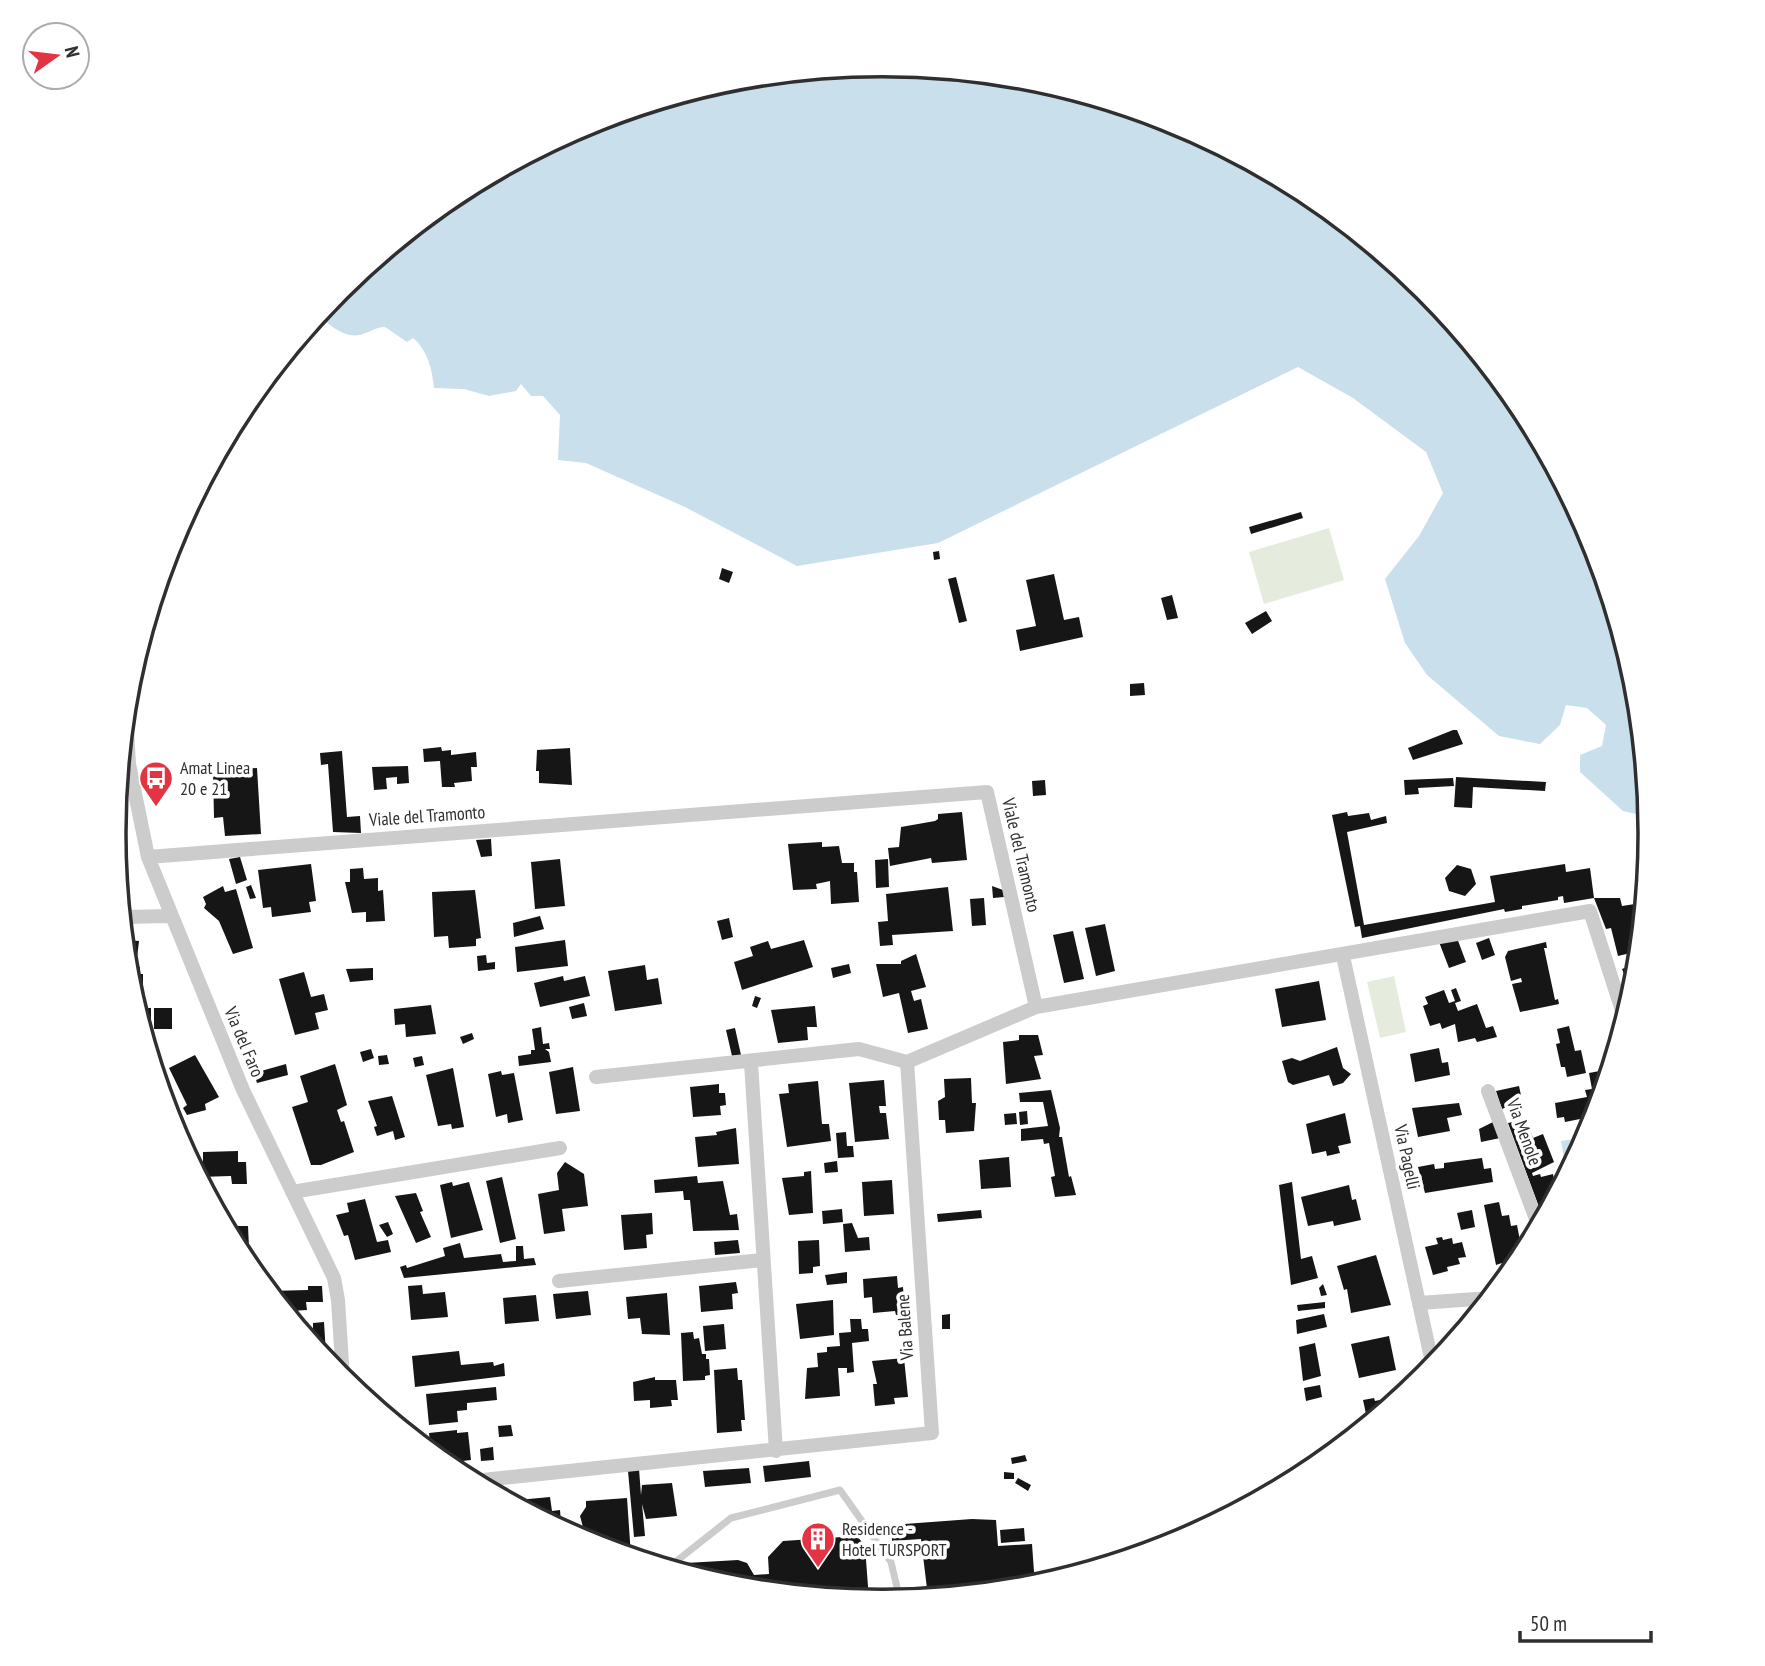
<svg xmlns="http://www.w3.org/2000/svg" width="1765" height="1666" viewBox="0 0 1765 1666" font-family="'PT Sans Narrow',sans-serif">
	<style>
		.green { fill: #e5ecdd }
		.water { fill: #c9dfeb }
		.building { fill: #161616 }
		.lines { fill: none; stroke-linecap: round; stroke-linejoin: round }
		.service { stroke: #ccc; stroke-width: 7 }
		.minor { stroke: #ccc; stroke-width: 14 }
		.labels { text-anchor: middle; stroke-width: 7; stroke-linejoin: round; paint-order: stroke }
		.poi-label { font-size: 18px; fill: #2f2f2f; stroke: #fff; text-anchor: start }
		.street-label { font-size: 18px; fill: #2f2f2f; stroke: #fff }
		.rim { fill: none; stroke: #2f2f2f; stroke-width: 3.5 }
	</style>
	<rect width="100%" height="100%" fill="#fff"/>
	<path class="green" d="M1329,528L1344,580L1264,604L1249,552Z
		M1394,976L1406,1032L1380,1038L1367,982Z"/>
	<path class="water" d="M883,65L1033,80L1177,123L1310,194L1426,290L1521,407L1592,539L1636,684L1649,817L1623,811L1580,772V755L1602,746L1606,725L1587,708L1566,705L1560,725L1540,744L1499,736L1427,675L1405,643L1385,579L1419,536L1443,493L1426,452L1353,398L1298,367L938,543L797,566L685,507L586,463L558,460L560,415L543,396H531L521,384L516,391L489,396L464,389L434,388C432,369 428,351 413,338L407,342L385,327C376,327 372,331 363,334C347,340 329,326 319,314L340,289L456,194L589,123L733,79Z
		M1587,1137L1574,1161L1571,1162L1570,1157L1564,1158L1561,1141Z"/>
	<path class="building" d="M1301,512L1303,518L1251,534L1249,527Z
		M939,551L940,559L934,560L933,552Z
		M722,568L733,572L729,583L719,579Z
		M1054,574L1064,620L1079,617L1083,637L1020,651L1016,630L1036,626L1026,580Z
		M956,577L967,621L959,623L948,579Z
		M1172,595L1178,618L1167,620L1161,598Z
		M1266,611L1272,621L1252,634L1245,623Z
		M1144,683L1145,695L1130,696V684Z
		M1453,730H1457L1463,744L1413,760L1408,748Z
		M441,747L442,751L451,750V755L476,752L477,767H471L472,781L454,783L455,787H442L440,761L424,762L423,749Z
		M570,748L572,785L539,783V771H536L537,750Z
		M342,751L347,817L360,816L361,833L333,832L328,764L321,765L320,753Z
		M408,766L409,783L397,784V777L386,778L387,789L374,790L372,767Z
		M257,768L261,834L225,836L223,817L214,818L213,770Z
		M1456,777L1546,782L1545,791L1473,787L1472,808L1454,807Z
		M1453,778L1454,786L1418,788L1419,794L1405,795L1404,780Z
		M1045,780L1046,795L1033,796L1032,781Z
		M962,812L967,860L932,863L931,858L890,866L888,848L899,847L901,827L935,821L938,819V814Z
		M1347,812L1348,816L1369,813L1371,820L1386,816L1387,823L1347,832L1364,925L1495,902L1490,876L1565,864L1566,872L1590,868L1594,898L1564,903L1563,896L1558,897V900L1522,906V909L1505,912L1504,909L1362,938L1360,926L1355,927L1332,815Z
		M491,839L492,856L481,857L476,840Z
		M822,842V847L839,846L842,863H854V872H857L859,902L831,904L830,881L816,884L817,889L793,890L788,844Z
		M240,857L247,880L236,884L229,859Z
		M560,859L565,906L535,909L531,862Z
		M888,859L889,887L876,888L875,860Z
		M311,864L316,901L309,902L311,912L272,917L271,907L263,908L258,870Z
		M1457,865L1471,869L1476,884L1465,896L1449,891L1445,878Z
		M363,868L364,879L378,878V891L383,890L385,921L366,922V912L352,913L345,882H350V869Z
		M251,885L256,898L250,899L246,887Z
		M223,886L225,892L236,889L253,948L233,954L219,921L204,908L206,904L203,897Z
		M992,886L1003,890L1004,897L993,898Z
		M948,887L953,931L892,935L893,945L880,946L878,922L888,921L886,894Z
		M475,890L481,938L476,939V946L449,948L448,936L434,937L432,892Z
		M984,898L986,925L972,926L970,899Z
		M1594,898H1620L1622,906L1635,904L1639,924V951L1618,956L1611,928L1606,929Z
		M540,916L544,929L514,937L513,923Z
		M729,918L733,937L722,940L717,921Z
		M1105,924L1115,971L1096,976L1085,928Z
		M1073,931L1084,979L1064,983L1053,935Z
		M1457,938L1466,962L1449,968L1439,942Z
		M1489,938L1495,955L1482,960L1476,943Z
		M125,940L139,941L136,967H140V974H143V987H130Z
		M565,940L568,966L517,972L515,947Z
		M804,940L813,967L742,990L734,962L753,956L750,947L768,941L771,949Z
		M1546,942L1547,948H1544L1555,1000L1558,999L1559,1004L1520,1012L1512,984L1522,982L1521,978L1511,981L1505,957L1508,951Z
		M916,954L926,987L911,991L914,1001L921,999L928,1029L908,1033L899,993L883,997L876,964H901V961Z
		M486,955L487,963L495,962V969L478,971L477,956Z
		M1639,956L1636,983L1632,995L1622,969L1632,965L1630,959Z
		M849,964L851,973L833,978L831,968Z
		M645,965L647,980L658,978L662,1004L615,1011L608,971Z
		M373,968V980L350,982L346,969Z
		M304,972L311,997L324,994L328,1010L315,1013L319,1029L295,1035L279,979Z
		M563,976L564,981L585,976L590,996L540,1007L534,983Z
		M1319,981L1326,1020L1282,1027L1275,989Z
		M1456,988L1461,1001L1455,1003L1458,1011L1477,1004L1486,1028L1493,1026L1497,1037L1477,1042L1475,1038L1458,1042L1455,1024L1442,1029L1440,1023L1430,1026L1423,1006L1428,1004L1425,997L1444,990L1449,1003L1455,1001L1451,990Z
		M755,996L761,998L757,1008L752,1006Z
		M584,1003L587,1016L572,1019L569,1007Z
		M431,1005L436,1034L406,1037L405,1024L395,1025L394,1009Z
		M815,1006L817,1027H807L808,1040L778,1043L771,1010Z
		M137,1008H151V1019H140Z
		M154,1008H172V1029H154Z
		M1569,1026L1575,1051L1581,1050L1586,1073L1567,1077L1565,1067H1561L1556,1044L1560,1043L1557,1029Z
		M541,1027L543,1044L549,1043L550,1049H545L549,1052L551,1062L519,1066L518,1056L531,1054V1050H535L532,1029Z
		M735,1028L741,1055L732,1056L726,1030Z
		M472,1033L474,1039L463,1044L460,1037Z
		M1019,1035H1038L1043,1055L1034,1056L1041,1079L1006,1084L1003,1042L1019,1040Z
		M1337,1047L1343,1068L1351,1074L1343,1083L1333,1086L1329,1075L1293,1085L1288,1082L1282,1061L1292,1058L1300,1061Z
		M1439,1048L1442,1063L1448,1062L1450,1075L1415,1082L1410,1054Z
		M371,1049L374,1058L363,1062L360,1052Z
		M195,1055L219,1097L205,1104L206,1110L187,1115L183,1108L187,1105L169,1068Z
		M387,1055L389,1064L379,1065L378,1056Z
		M422,1056L424,1065L415,1067L413,1058Z
		M286,1064L288,1075L257,1083L254,1073Z
		M335,1064L347,1105L337,1110L341,1122L344,1121L354,1152L321,1165H311L292,1107L308,1102L300,1076Z
		M573,1067L580,1111L556,1114L549,1072Z
		M453,1068L464,1127L452,1129L451,1124L438,1126L426,1075Z
		M1610,1069L1595,1116L1565,1122L1564,1117L1557,1118L1555,1103L1587,1097L1585,1090L1592,1089L1589,1073Z
		M501,1071L502,1075L514,1073L523,1120L508,1123L507,1114L496,1117L488,1074Z
		M971,1078L972,1103H976L974,1131L946,1133L945,1120H939L938,1101L945,1097L944,1079Z
		M884,1080L886,1106H879L880,1113H886L889,1139L855,1142L849,1083Z
		M818,1081L822,1124H829L831,1141L787,1147L779,1094L789,1093L788,1084Z
		M719,1084V1093H725L726,1105L720,1106L721,1115L693,1117L690,1087Z
		M1519,1086L1522,1100L1502,1109L1496,1091Z
		M1051,1090L1060,1128L1059,1137H1062L1069,1177L1071,1176L1076,1195L1055,1197L1051,1177L1055,1176L1049,1143L1044,1144L1043,1139L1021,1141V1129L1048,1126L1043,1102H1020L1019,1093Z
		M392,1096L405,1137L395,1140L393,1131L377,1136L374,1127L377,1126L368,1101Z
		M1459,1103L1462,1115L1447,1118L1450,1131L1418,1137L1412,1108Z
		M1027,1111L1028,1124L1020,1125L1019,1112Z
		M1016,1113L1017,1124L1005,1125L1004,1114Z
		M1345,1113L1351,1143L1338,1146L1340,1153L1327,1156L1326,1151L1312,1154L1306,1124Z
		M1526,1119L1533,1138L1543,1134L1554,1162L1532,1173L1533,1176L1540,1174L1541,1177L1553,1174L1557,1193L1543,1218L1508,1123Z
		M1493,1122L1500,1138L1481,1142L1479,1129Z
		M736,1128L739,1164L698,1167L695,1137L717,1135L716,1132Z
		M846,1132L847,1146H853L854,1157L838,1158L836,1133Z
		M238,1151V1162H246L247,1184H232L231,1176L199,1177L192,1163H203V1152Z
		M1009,1157L1011,1187L981,1189L979,1160Z
		M1482,1158L1484,1169L1491,1168L1493,1182L1425,1193L1418,1167L1434,1164L1435,1169L1444,1168V1163Z
		M837,1161L838,1172L825,1173L824,1163Z
		M565,1162L584,1174L588,1206L562,1209L565,1231L544,1234L538,1194L559,1190L557,1173Z
		M811,1171L813,1213L789,1215L782,1178L804,1176V1172Z
		M697,1176L698,1183L723,1181L730,1215L737,1214L739,1230L693,1231L690,1200H684L683,1191L655,1193L654,1180Z
		M502,1177L516,1239L500,1243L486,1181Z
		M892,1180L894,1214L864,1216L862,1182Z
		M452,1182L453,1186L469,1182L483,1230L451,1238L440,1185Z
		M1292,1182L1301,1259L1312,1256L1318,1278L1291,1285L1279,1185Z
		M1349,1185L1352,1200L1356,1199L1361,1220L1334,1226L1333,1221L1308,1226L1301,1197Z
		M416,1193L423,1211L420,1212L431,1237L416,1243L395,1196Z
		M365,1199L377,1242L388,1240L391,1252L355,1260L348,1235L344,1236L336,1215L349,1212L347,1203Z
		M1499,1202L1502,1216L1509,1215L1511,1226L1517,1225L1523,1256L1496,1265L1484,1205Z
		M842,1209L843,1222L823,1224L822,1211Z
		M981,1210L982,1218L938,1222L937,1214Z
		M1472,1210L1475,1227L1461,1230L1457,1213Z
		M652,1213L653,1234L646,1235L647,1248L624,1250L621,1215Z
		M388,1222L393,1234L387,1237L379,1225Z
		M852,1223L858,1238L869,1237L870,1250L845,1252L843,1224Z
		M233,1226H248L249,1248H240V1253L230,1235Z
		M1442,1237L1443,1240L1452,1238L1453,1244L1462,1242L1466,1257L1458,1258L1460,1264L1447,1267L1448,1271L1433,1275L1425,1247L1438,1244L1436,1238Z
		M738,1240L740,1253L715,1255L714,1242Z
		M819,1240L820,1266L813,1267V1273L799,1274L798,1241Z
		M460,1243L464,1258L501,1254L503,1262L516,1261V1246H523L524,1259L534,1258L536,1265L404,1278L400,1267L406,1265L407,1268L445,1256L443,1248Z
		M1376,1255L1391,1305L1351,1313L1347,1289L1344,1290L1337,1266Z
		M847,1272V1283L827,1285L825,1275Z
		M897,1276L898,1288L903,1287L905,1314L896,1315L895,1311L873,1313L872,1297L864,1298L863,1279Z
		M736,1282L738,1293L732,1294L733,1309L701,1312L699,1286Z
		M1323,1284L1327,1295L1321,1296L1319,1288Z
		M422,1285L423,1294L445,1292L448,1317L411,1320L408,1286Z
		M308,1286H322L323,1302H306L307,1310L291,1311V1303H279L269,1291L308,1290Z
		M588,1291L591,1315L556,1319L553,1294Z
		M667,1293L670,1335L642,1334L640,1318L628,1319L626,1297Z
		M536,1295L539,1321L505,1324L503,1298Z
		M833,1300L834,1335L800,1339L796,1304Z
		M1325,1302V1308L1298,1311L1297,1305Z
		M950,1314V1329H942V1315Z
		M1324,1314L1327,1327L1297,1334L1296,1320Z
		M850,1319H861L862,1329H868L869,1341L852,1343L854,1372L847,1373V1368H838L840,1396L805,1399L807,1368L818,1367L817,1353L827,1352V1347L840,1346L839,1333L851,1332Z
		M324,1322L326,1354H321L300,1329L313,1328V1323Z
		M724,1324L726,1349L705,1351L703,1326Z
		M693,1332L694,1339L699,1338L702,1354H706V1359H709L710,1375L705,1376V1380L683,1381L681,1333Z
		M1389,1336L1396,1370L1359,1378L1351,1344Z
		M1315,1343L1321,1376L1303,1381L1299,1347Z
		M459,1351L461,1365L493,1362L494,1366L504,1363L505,1376L415,1387L412,1356Z
		M904,1358L908,1397L894,1398L895,1404L875,1406L873,1384H877L872,1361Z
		M737,1368L738,1380H742L745,1420H741L742,1431L717,1433L714,1370Z
		M655,1377V1380H676L678,1400H671L672,1406L650,1408V1400L634,1401L633,1382Z
		M1320,1385L1322,1397L1306,1401L1304,1388Z
		M496,1387L497,1400L467,1403V1410L457,1411L458,1422L429,1425L426,1394Z
		M1374,1398L1375,1401L1384,1399L1386,1409L1368,1423L1363,1400Z
		M511,1425L513,1436L499,1437L498,1426Z
		M457,1430V1433L468,1432L471,1460L445,1463L431,1452L429,1433Z
		M493,1447L494,1460L481,1461L480,1449Z
		M1025,1455L1027,1461L1012,1464L1011,1458Z
		M809,1461L811,1477L765,1482L763,1466Z
		M749,1468L751,1483L705,1487L703,1471Z
		M639,1469L641,1495L642,1485L672,1483L677,1516L646,1519L642,1504L645,1536L634,1537L628,1471Z
		M1004,1472L1014,1473V1479H1004Z
		M1018,1478L1031,1485L1028,1491L1015,1483Z
		M550,1497L552,1511L560,1510L561,1522L552,1523L519,1505L518,1500Z
		M627,1498L631,1556L595,1545V1538L583,1527L580,1516L586,1507V1501Z
		M972,1519L996,1520L998,1546L1032,1544L1035,1586L928,1597L921,1539L892,1541L891,1525Z
		M1024,1528L1025,1541L1001,1543L1000,1530Z
		M857,1536L865,1546L869,1600L732,1586L687,1573L686,1563L738,1560L747,1563L754,1575L769,1574L768,1557L783,1541Z"/>
	<g class="lines">
		<path class="service" d="M669,1567L731,1518L840,1490L891,1562L900,1600"/>
		<path class="minor" d="M126,713L129,764L148,857L243,1090L334,1278L338,1300L343,1379
			M148,857L987,792L1036,1007L1590,911L1625,1020
			M123,917L170,916
			M1343,956L1433,1367
			M751,1063L776,1451
			M596,1077L859,1049L907,1062L1036,1007
			M1488,1091L1539,1227
			M292,1192L560,1148
			M559,1281L762,1260
			M1419,1303L1490,1298
			M473,1481L932,1433L907,1062"/>
	</g>
	<defs>
		<g id="bus-pin" transform="scale(1.75)"><path d="M0 17L-7.5 6A9.5 9.5 0 1 1 7.5 6Z" fill="#e33443" stroke="#fff"/><path d="M-5-6H5V4H4V6H2V4H-2V6H-4V4H-5ZM-3.5-4V0h7V-4ZM-3.5 1.2v1.5H-2V1.2ZM2 1.2v1.5H3.5V1.2Z" fill="#fff"/></g>
		<g id="building-pin" transform="scale(1.75)"><path d="M0 17L-7.5 6A9.5 9.5 0 1 1 7.5 6Z" fill="#e33443" stroke="#fff"/><path d="M-4-6H4V6H1V3H-1V6H-4ZM-2.5-4.3h1.7v1.8h-1.7ZM.8-4.3h1.7v1.8H.8ZM-2.5-1h1.7V.8h-1.7ZM.8-1h1.7V.8H.8Z" fill="#fff"/></g>
	</defs>
	<g fill-rule="evenodd">
		<use href="#bus-pin" x="156" y="778"/>
		<use href="#building-pin" x="818" y="1539"/>
	</g>
	<g class="labels">
		<g class="poi-label">
			<text x="180" y="774">Amat Linea<tspan x="180" dy="21">20 e 21</tspan></text>
			<text x="842" y="1535">Residence -<tspan x="842" dy="21">Hotel TURSPORT</tspan></text>
		</g>
		<g class="street-label">
			<text transform="translate(427 816) rotate(-4)" y="6">Viale del Tramonto</text>
			<text transform="translate(1021 855) rotate(77)" y="6">Viale del Tramonto</text>
			<text transform="translate(244 1042) rotate(67)" y="6">Via del Faro</text>
			<text transform="translate(1524 1132) rotate(70)" y="6">Via Menole</text>
			<text transform="translate(1407 1157) rotate(78)" y="6">Via Pagelli</text>
			<text transform="translate(905 1327) rotate(-94)" y="6">Via Balene</text>
		</g>
	</g>
	<path d="M0 0H1765V1666H0ZM126 833a756 756 0 1 1 1512 0a756 756 0 1 1-1512 0Z" fill="#fff" fill-rule="evenodd"/>
	<path class="rim" d="M126 833a756 756 0 1 1 1512 0a756 756 0 1 1-1512 0Z"/>
	<g transform="translate(56 56) rotate(76)"><circle r="33" fill="#ffffff" stroke="#acacac" stroke-width="2"/>
	<path d="M0-5L12 26L0 18L-12 26Z" fill="#e33443"/>
	<text y="-10" font-size="19" font-weight="bold" text-anchor="middle" fill="#2f2f2f">N</text>
	</g>
	<path d="M1520 1631v10h131v-10" fill="none" stroke="#2f2f2f" stroke-width="3.5"/>
	<text x="1530" y="1631" font-size="21" fill="#2f2f2f" stroke="#ffffff" stroke-width="5" paint-order="stroke">50 m</text>
</svg>
